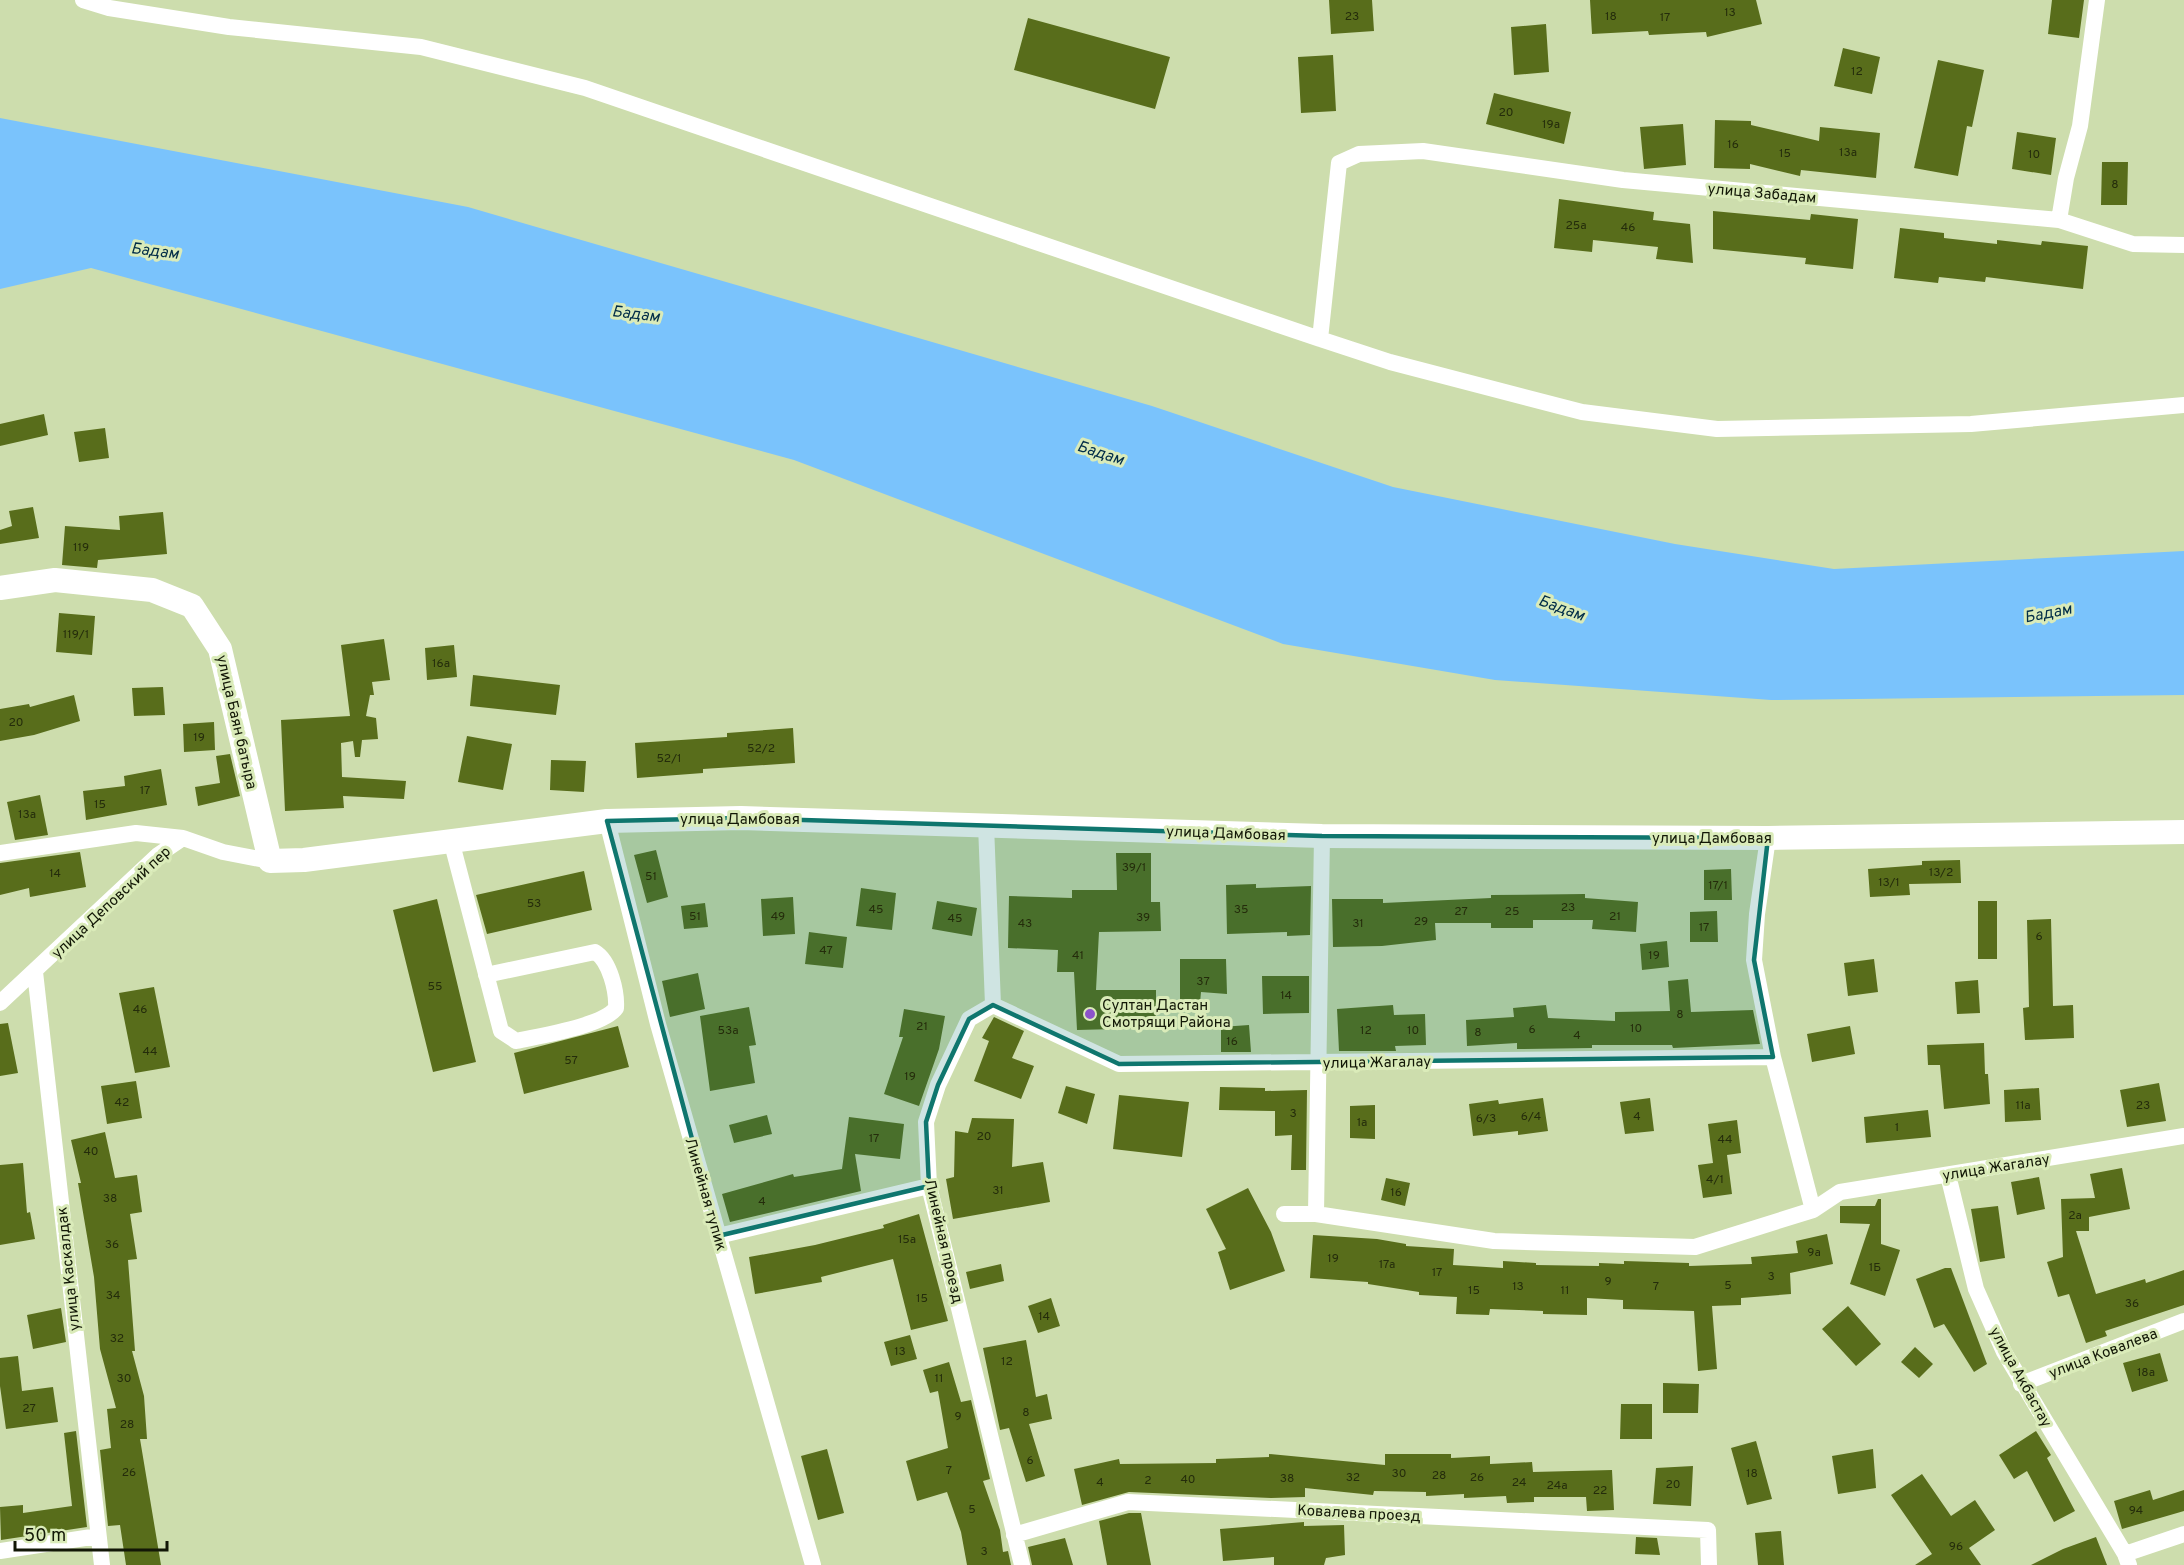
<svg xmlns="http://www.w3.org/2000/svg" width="2184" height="1565" viewBox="0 0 2184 1565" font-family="Overpass,sans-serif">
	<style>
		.water { fill: #7ac3fc }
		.building { fill: #586d1b }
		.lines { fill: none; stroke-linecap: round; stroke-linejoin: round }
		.street { stroke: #fff; stroke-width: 16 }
		.secondary { stroke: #fff; stroke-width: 24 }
		.marked { fill: #0f766e; fill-opacity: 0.2; stroke: #0f766e; stroke-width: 4.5; stroke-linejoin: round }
		.poi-dot { fill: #8c53ca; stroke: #daebb9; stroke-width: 2 }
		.labels { text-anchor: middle; stroke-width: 6; stroke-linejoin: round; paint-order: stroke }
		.number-label { font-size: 12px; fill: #242c0b }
		.street-label { font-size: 15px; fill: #121706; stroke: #daebb9 }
		.poi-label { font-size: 15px; fill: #121706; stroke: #daebb9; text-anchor: start }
		.water-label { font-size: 16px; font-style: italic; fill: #012c47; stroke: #daebb9 }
	</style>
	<rect width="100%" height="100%" fill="#cdddad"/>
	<path class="water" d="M0,118L468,207L1152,406L1393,487L1675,544L1834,569L2184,551V695L1771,700L1495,680L1283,644L794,460L91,268L0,289Z"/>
	<path class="building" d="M1329,0H1372L1374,31L1331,34Z
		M1590,0H1756L1762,24L1707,37L1706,32L1649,35L1648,31L1592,34Z
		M2052,0H2084L2079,38L2048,34Z
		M1028,18L1170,57L1155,109L1014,70Z
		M1546,24L1549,72L1514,75L1511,27Z
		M1843,48L1880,57L1872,94L1834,86Z
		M1333,55L1336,111L1301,113L1298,57Z
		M1938,60L1984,70L1972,127L1967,126L1958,176L1914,168Z
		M1494,93L1571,112L1564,144L1486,124Z
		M1715,120L1751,121V125L1819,141L1820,127L1880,133L1876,178L1801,170L1800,176L1750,164V169L1714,168Z
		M1683,124L1686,165L1644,169L1640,127Z
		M2017,132L2056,138L2051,175L2012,169Z
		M2102,162H2128L2127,205H2101Z
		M1559,199L1654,212L1653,220L1690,224L1693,263L1656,259L1658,247L1593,240L1592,252L1554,248Z
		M1713,211L1810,220L1811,214L1858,219L1853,269L1805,264L1806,258L1713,249Z
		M1900,228L1944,233V238L1997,244V240L2041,245L2042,241L2088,246L2083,289L1986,277L1985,282L1939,277L1938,283L1894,278Z
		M44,414L48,435L0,446V424Z
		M105,428L109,458L79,462L74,432Z
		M33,507L39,538L0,544V530L12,526L9,511Z
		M163,512L167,554L98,560L97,568L62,565L65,526L120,530L119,516Z
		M59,613L95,616L92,655L56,652Z
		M384,639L390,680L372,682L374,695H370L366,716L376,718L378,739L362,740L360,757H355L353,741L341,743L342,777L406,781L404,799L343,796L344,808L285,811L281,720L350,716L341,645Z
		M454,645L457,677L427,680L425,648Z
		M473,675L560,685L556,715L470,706Z
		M163,687L165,715L134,716L132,688Z
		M74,695L80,721L34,735L0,741V709L29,704L30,707Z
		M214,722L215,750L184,752L183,724Z
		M793,728L795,763L703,769V773L637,778L635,743L727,737V733Z
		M467,736L512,744L503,790L458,782Z
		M230,754L240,796L198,806L195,787L220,783L216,756Z
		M551,760L586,761L584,792L550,790Z
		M161,769L167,805L86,820L83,791L125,786L124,776Z
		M40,795L48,835L15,840L7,802Z
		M656,850L668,897L647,903L634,855Z
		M80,852L86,887L30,897L29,888L0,895V863Z
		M1116,853H1151V902H1160L1161,931L1099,932L1096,990H1156V1028L1077,1030L1074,972H1057L1058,950L1008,948L1009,896L1072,898V890H1117Z
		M1960,860L1961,883L1909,884L1910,895L1870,897L1868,869L1922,865V861Z
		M1731,869L1732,900H1704V870Z
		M584,871L592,910L487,934L476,895Z
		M1256,884V888L1311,886L1310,935L1287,936V932L1227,934L1226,885Z
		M861,888L896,893L892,930L856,926Z
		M1585,894V898L1638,902L1636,932L1592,929L1593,920H1533V928H1491V923H1435L1436,940L1382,946L1333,947L1332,899H1383V903L1491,898V895Z
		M793,897L795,934L763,936L761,899Z
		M437,899L476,1062L433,1072L393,910Z
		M937,901L977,908L972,936L932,929Z
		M1978,901H1997V959H1978Z
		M705,903L708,927L684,929L681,906Z
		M1717,911L1718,942H1690V912Z
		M2051,919L2053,1006L2073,1005L2074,1038L2025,1040L2023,1008L2029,1007L2027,920Z
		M809,932L847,937L843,968L805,964Z
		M1667,941L1669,967L1642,970L1640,944Z
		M1180,959H1226L1227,994L1201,992L1200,1003L1180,1004Z
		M1874,959L1878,992L1848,996L1844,963Z
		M698,973L705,1009L670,1017L662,981Z
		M1262,976H1309V1013L1263,1014Z
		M1688,979L1691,1012L1753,1010L1760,1044L1673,1048L1672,1045H1592V1048L1517,1049V1043L1467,1046L1466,1020L1514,1017L1513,1008L1546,1005L1548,1018L1615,1021V1012L1670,1011L1668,981Z
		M1978,980L1980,1013L1957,1014L1955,982Z
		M154,987L170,1067L135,1073L119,993Z
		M1393,1005L1394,1015L1425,1014L1426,1045L1395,1046L1396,1051H1339L1337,1009Z
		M749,1007L756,1045L749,1046L755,1083L710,1091L700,1016Z
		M904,1009L945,1016L939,1049L919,1106L884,1094L903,1037H899Z
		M994,1017L1024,1031L1012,1058L1034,1066L1021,1099L974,1081L989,1041L982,1038Z
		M8,1023L18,1073L0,1076V1024Z
		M1249,1025L1251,1052H1221V1027Z
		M618,1026L629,1067L524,1094L514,1053Z
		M1850,1026L1855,1054L1812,1062L1807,1034Z
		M1984,1043L1985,1074H1988L1990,1104L1944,1109L1940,1065H1928L1927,1045Z
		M136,1081L142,1118L107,1124L101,1086Z
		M2159,1083L2166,1121L2127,1127L2120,1090Z
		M1066,1086L1095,1094L1087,1124L1058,1113Z
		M1220,1087L1265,1088V1091L1307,1090L1306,1170H1291L1292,1135L1275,1136V1111L1219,1110Z
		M2039,1088L2041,1120L2005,1122L2004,1090Z
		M1119,1095L1189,1102L1182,1157L1113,1149Z
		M1543,1098L1548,1131L1518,1135V1131L1473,1136L1469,1104L1498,1100L1499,1104Z
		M1650,1098L1654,1131L1625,1134L1620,1102Z
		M1375,1105V1139L1350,1138V1106Z
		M1928,1110L1931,1137L1866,1143L1864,1117Z
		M767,1115L772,1134L734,1143L729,1125Z
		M849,1117L904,1124L900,1159L855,1154L861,1191L730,1222L722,1194L793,1174L794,1177L842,1169Z
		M972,1118L1014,1119L1012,1167L1043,1162L1050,1202L953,1219L946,1179L954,1177L955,1131L968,1133Z
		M1737,1120L1741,1153L1727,1155L1732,1194L1703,1198L1698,1165L1713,1163L1708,1124Z
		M105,1132L115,1178L137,1175L142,1212L130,1214L137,1259L128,1260L135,1351H132L144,1396L147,1439H140L161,1565H126L120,1525L108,1526L100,1450L111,1448L107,1409L116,1408L100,1349L94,1277L78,1183H81L71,1140Z
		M23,1163L27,1213L30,1212L35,1239L0,1245V1165Z
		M2122,1168L2130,1209L2089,1217V1231H2076L2096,1294L2145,1279L2146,1283L2184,1270V1305L2105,1331L2107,1336L2086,1343L2069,1294L2058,1297L2047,1262L2063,1257L2061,1199L2095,1198L2090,1174Z
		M2039,1177L2045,1209L2017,1215L2011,1182Z
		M1386,1178L1410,1183L1405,1206L1381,1200Z
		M1248,1188L1271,1232L1285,1271L1230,1290L1218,1252L1226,1249L1206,1209Z
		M1878,1199H1881V1244L1900,1250L1885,1296L1850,1284L1870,1224L1840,1223V1206H1875Z
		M1998,1206L2005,1258L1980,1262L1971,1209Z
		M919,1214L948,1321L911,1330L893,1259L821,1277L822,1282L755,1294L749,1257L815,1245L884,1228L883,1225Z
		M1827,1234L1833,1264L1790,1273L1791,1294L1741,1298V1305L1712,1306L1717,1369L1698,1371L1694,1311L1623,1309V1300L1587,1298V1315L1543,1314V1311L1490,1309L1489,1315L1456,1314L1457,1297L1419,1295V1292L1368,1284V1282L1310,1278L1313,1235L1377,1239L1406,1244V1246L1454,1249L1453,1265L1503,1268V1261L1536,1263V1265L1599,1266V1263L1624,1264V1261L1689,1263V1266L1752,1264L1751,1257L1798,1253L1796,1241Z
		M1001,1264L1004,1281L970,1289L966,1272Z
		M1945,1268H1951L1987,1364L1974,1372L1944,1324L1934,1328L1916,1279Z
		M1051,1298L1060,1326L1038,1333L1028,1306Z
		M1848,1306L1881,1344L1856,1366L1822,1329Z
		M61,1308L66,1342L33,1349L27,1315Z
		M910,1335L917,1359L891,1366L884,1342Z
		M1026,1340L1036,1397L1047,1394L1052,1419L1029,1424L1045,1476L1026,1482L1009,1428L1000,1430L983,1348Z
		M1915,1347L1933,1364L1919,1378L1901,1362Z
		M2160,1353L2168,1381L2132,1392L2123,1363Z
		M18,1356L22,1391L53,1387L58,1422L6,1429L0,1386V1358Z
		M949,1362L961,1402L971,1400L990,1479L983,1481L1000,1530L1003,1552L1008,1551L1011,1565H967L961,1532L947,1492L917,1501L906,1461L948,1448L938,1391L930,1393L923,1370Z
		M1663,1383L1699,1384L1698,1413H1663Z
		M1621,1404H1652V1439H1620Z
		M76,1431L87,1527L1,1540L0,1507L23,1505V1513L72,1506L64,1433Z
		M2036,1431L2051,1455L2047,1458L2075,1511L2054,1522L2027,1471L2014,1479L1999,1455Z
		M1756,1441L1772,1499L1747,1505L1731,1448Z
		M827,1449L844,1513L818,1520L801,1456Z
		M1873,1449L1876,1488L1838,1494L1832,1456Z
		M1269,1454L1385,1465V1454H1451V1458L1490,1456V1464L1532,1462L1533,1472L1612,1470L1614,1510L1587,1511L1586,1497H1534V1502L1507,1503L1506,1496L1464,1498V1494L1426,1496V1492L1374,1491L1373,1495L1305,1488V1497L1271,1498L1129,1492L1082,1505L1074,1469L1119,1459L1120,1464L1216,1463V1459L1269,1457Z
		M1693,1466L1691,1506L1653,1504L1656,1468Z
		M1922,1474L1951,1516L1975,1500L1995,1530L1969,1548L1981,1565H1915L1932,1554L1891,1495Z
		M2150,1490L2153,1500L2184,1490V1511L2122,1529L2114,1501Z
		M1129,1513H1141L1151,1565H1107L1099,1521Z
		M1304,1522V1526L1344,1525L1345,1555L1326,1558L1324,1565H1274V1557L1223,1561L1220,1529Z
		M1781,1531L1784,1565H1758L1755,1533Z
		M1636,1537L1657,1538L1660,1555L1635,1554Z
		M2096,1537L2107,1565H2031L2063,1549Z
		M1065,1538L1073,1565H1032L1028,1547Z"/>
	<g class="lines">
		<path class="street" d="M83,0L109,8L229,27L421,47L585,88L1320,339
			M2059,220L2066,178L2080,126L2097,0
			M2184,245L2133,244L2059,220L1623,180L1423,151L1359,154L1339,163L1320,339L1390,362L1582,412L1717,429L1971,424L2184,405
			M607,821L658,1024L813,1565
			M986,825L993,1005L969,1019L938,1085L926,1122L929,1186L1022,1565
			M1768,838L1757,914L1754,960L1773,1057L1813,1210
			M451,840L501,1031L516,1041C538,1036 604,1026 616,1008C617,992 610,961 595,952L486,975
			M0,853L136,833L183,838
			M35,972L102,1565
			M0,1003L158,855L183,838L223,852L270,861
			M993,1005L1119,1064L1773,1057
			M1948,1175L1976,1289L2004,1352L2125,1554L2129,1565
			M1284,1214H1316L1494,1241L1695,1247L1813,1210L1840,1192L2184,1136
			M1316,1214L1322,836
			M718,1236L929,1186
			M2021,1384L2184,1321
			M1014,1535L1128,1502L1708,1530L1709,1565
			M0,1551L98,1536
			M2125,1554L2184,1534"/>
		<path class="secondary" d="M0,588L55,580L152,590L192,606L220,649L270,861L304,860L607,821L741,818L1322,836L1768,838L2184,832"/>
	</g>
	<path class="marked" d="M741,818L1322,836L1768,838L1754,960L1773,1057L1119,1064L993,1005L969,1019L938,1085L926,1122L929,1186L718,1236L607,821Z"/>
	<circle class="poi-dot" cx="1090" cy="1014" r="6"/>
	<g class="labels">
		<g class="number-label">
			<text x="1730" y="16">13</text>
			<text x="1352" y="20">23</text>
			<text x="1611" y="20">18</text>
			<text x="1665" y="21">17</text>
			<text x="1857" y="75">12</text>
			<text x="1506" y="116">20</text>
			<text x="1551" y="128">19а</text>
			<text x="1733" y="148">16</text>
			<text x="1848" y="156">13а</text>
			<text x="1785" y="157">15</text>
			<text x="2034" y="158">10</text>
			<text x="2115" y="188">8</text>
			<text x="1576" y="229">25а</text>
			<text x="1628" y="231">46</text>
			<text x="81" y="551">119</text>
			<text x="76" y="638">119/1</text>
			<text x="441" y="667">16а</text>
			<text x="16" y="726">20</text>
			<text x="199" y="741">19</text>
			<text x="761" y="752">52/2</text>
			<text x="669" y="762">52/1</text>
			<text x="145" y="794">17</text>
			<text x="100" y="808">15</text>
			<text x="27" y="818">13а</text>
			<text x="1134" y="871">39/1</text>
			<text x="1941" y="876">13/2</text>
			<text x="55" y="877">14</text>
			<text x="651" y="880">51</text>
			<text x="1889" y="886">13/1</text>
			<text x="1718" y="889">17/1</text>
			<text x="534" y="907">53</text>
			<text x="1568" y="911">23</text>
			<text x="876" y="913">45</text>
			<text x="1241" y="913">35</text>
			<text x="1461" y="915">27</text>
			<text x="1512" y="915">25</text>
			<text x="695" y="920">51</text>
			<text x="778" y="920">49</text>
			<text x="1615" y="920">21</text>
			<text x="1143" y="921">39</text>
			<text x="955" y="922">45</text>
			<text x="1421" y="925">29</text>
			<text x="1025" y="927">43</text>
			<text x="1358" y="927">31</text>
			<text x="1704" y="931">17</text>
			<text x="2039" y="940">6</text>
			<text x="826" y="954">47</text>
			<text x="1078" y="959">41</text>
			<text x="1654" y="959">19</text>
			<text x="1203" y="985">37</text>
			<text x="435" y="990">55</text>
			<text x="1286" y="999">14</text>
			<text x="140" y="1013">46</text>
			<text x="1680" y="1018">8</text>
			<text x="922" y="1030">21</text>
			<text x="1636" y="1032">10</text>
			<text x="1532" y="1033">6</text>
			<text x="728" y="1034">53а</text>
			<text x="1366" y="1034">12</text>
			<text x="1413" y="1034">10</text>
			<text x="1478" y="1036">8</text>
			<text x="1577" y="1039">4</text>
			<text x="1232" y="1045">16</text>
			<text x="150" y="1055">44</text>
			<text x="571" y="1064">57</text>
			<text x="910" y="1080">19</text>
			<text x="122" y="1106">42</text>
			<text x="2023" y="1109">11а</text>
			<text x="2143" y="1109">23</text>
			<text x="1293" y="1117">3</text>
			<text x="1531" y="1120">6/4</text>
			<text x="1637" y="1120">4</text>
			<text x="1486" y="1122">6/3</text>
			<text x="1362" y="1126">1а</text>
			<text x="1897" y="1131">1</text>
			<text x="984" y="1140">20</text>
			<text x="874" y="1142">17</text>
			<text x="1725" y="1143">44</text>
			<text x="91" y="1155">40</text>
			<text x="1715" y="1183">4/1</text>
			<text x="998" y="1194">31</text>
			<text x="1396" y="1196">16</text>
			<text x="110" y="1202">38</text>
			<text x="762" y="1205">4</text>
			<text x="2075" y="1219">2а</text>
			<text x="907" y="1243">15а</text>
			<text x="112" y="1248">36</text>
			<text x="1814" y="1256">9а</text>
			<text x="1333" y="1262">19</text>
			<text x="1387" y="1268">17а</text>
			<text x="1875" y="1271">1Б</text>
			<text x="1437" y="1276">17</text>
			<text x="1771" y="1280">3</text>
			<text x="1608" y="1285">9</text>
			<text x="1728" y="1289">5</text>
			<text x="1518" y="1290">13</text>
			<text x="1656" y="1290">7</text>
			<text x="1474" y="1294">15</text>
			<text x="1565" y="1294">11</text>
			<text x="113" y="1299">34</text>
			<text x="922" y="1302">15</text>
			<text x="2132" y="1307">36</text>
			<text x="1044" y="1320">14</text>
			<text x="117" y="1342">32</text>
			<text x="900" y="1355">13</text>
			<text x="1007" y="1365">12</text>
			<text x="2146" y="1376">18а</text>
			<text x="124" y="1382">30</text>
			<text x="939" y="1382">11</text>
			<text x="29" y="1412">27</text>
			<text x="1026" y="1416">8</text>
			<text x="958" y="1420">9</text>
			<text x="127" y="1428">28</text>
			<text x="1030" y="1464">6</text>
			<text x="949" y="1474">7</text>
			<text x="129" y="1476">26</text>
			<text x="1399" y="1477">30</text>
			<text x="1752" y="1477">18</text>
			<text x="1439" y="1479">28</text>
			<text x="1353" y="1481">32</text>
			<text x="1477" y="1481">26</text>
			<text x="1287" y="1482">38</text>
			<text x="1188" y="1483">40</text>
			<text x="1148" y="1484">2</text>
			<text x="1100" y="1486">4</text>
			<text x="1519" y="1486">24</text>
			<text x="1673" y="1488">20</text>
			<text x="1557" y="1489">24а</text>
			<text x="1600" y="1494">22</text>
			<text x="972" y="1513">5</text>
			<text x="2136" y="1514">94</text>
			<text x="1956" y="1550">96</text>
			<text x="984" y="1555">3</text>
		</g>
		<g class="street-label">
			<text transform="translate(1762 193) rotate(5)" y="5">улица Забадам</text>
			<text transform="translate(237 722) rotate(77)" y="5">улица Баян батыра</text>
			<text x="740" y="824">улица Дамбовая</text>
			<text transform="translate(1226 833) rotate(2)" y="5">улица Дамбовая</text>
			<text x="1712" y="843">улица Дамбовая</text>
			<text transform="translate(111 902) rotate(-43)" y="5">улица Деповский пер</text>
			<text transform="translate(1377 1062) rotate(-1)" y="5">улица Жагалау</text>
			<text transform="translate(1996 1167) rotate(-9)" y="5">улица Жагалау</text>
			<text transform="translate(706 1194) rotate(74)" y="5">Линейная тупик</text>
			<text transform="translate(944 1241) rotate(77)" y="5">Линейная проезд</text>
			<text transform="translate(68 1269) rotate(-96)" y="5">улица Каскалдак</text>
			<text transform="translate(2103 1353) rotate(-21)" y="5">улица Ковалева</text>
			<text transform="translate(2021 1377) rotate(61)" y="5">улица Акбастау</text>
			<text transform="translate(1359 1513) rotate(3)" y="5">Ковалева проезд</text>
		</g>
		<g class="poi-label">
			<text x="1102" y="1010">Султан Дастан<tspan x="1102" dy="17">Смотрящи Района</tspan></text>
		</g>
		<g class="water-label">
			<text transform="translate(155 250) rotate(7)" y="6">Бадам</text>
			<text transform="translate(636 313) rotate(7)" y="6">Бадам</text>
			<text transform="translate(1101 452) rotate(18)" y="6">Бадам</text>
			<text transform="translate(1562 607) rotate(20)" y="6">Бадам</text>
			<text transform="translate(2048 612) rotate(-11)" y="6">Бадам</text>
		</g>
	</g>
	<path d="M15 1541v9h152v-9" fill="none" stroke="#121706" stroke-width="3"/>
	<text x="24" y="1541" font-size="18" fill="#121706" stroke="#daebb9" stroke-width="4.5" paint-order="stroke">50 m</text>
</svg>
